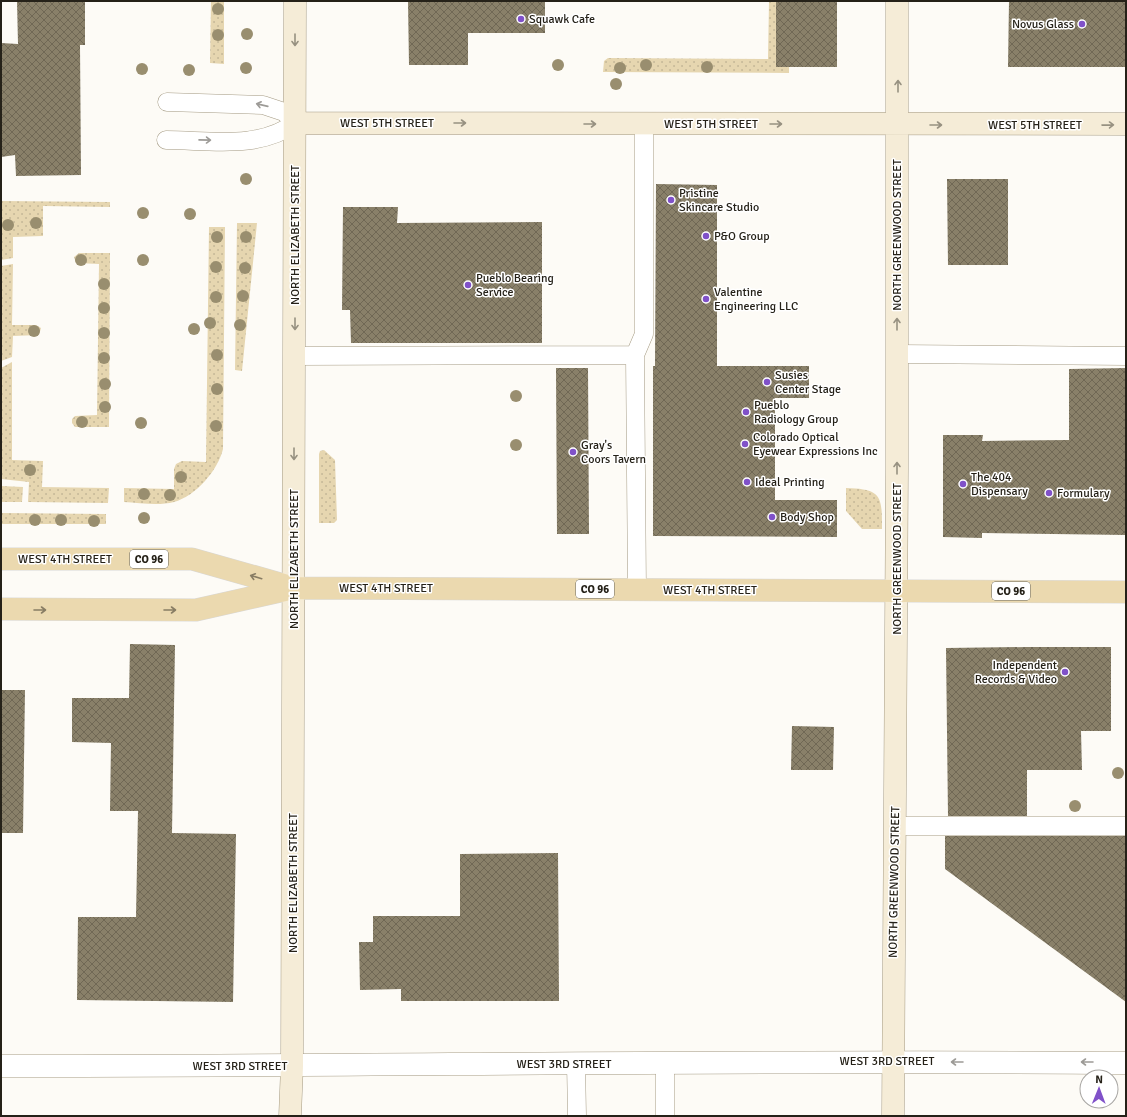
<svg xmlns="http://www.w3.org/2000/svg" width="1127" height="1117" viewBox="0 0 1127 1117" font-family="Signika,sans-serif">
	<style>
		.grass { fill: url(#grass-dots) }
		.building { fill: url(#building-cross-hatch) }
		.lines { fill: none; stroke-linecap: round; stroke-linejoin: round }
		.lane-casing { stroke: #a59b84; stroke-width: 19 }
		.street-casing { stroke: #a59b84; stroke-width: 23 }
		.secondary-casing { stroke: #a59b84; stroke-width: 23 }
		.primary-casing { stroke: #d8d7d5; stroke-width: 23 }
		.lane { stroke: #fff; stroke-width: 18 }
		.street { stroke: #fff; stroke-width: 22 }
		.secondary { stroke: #f5ecd7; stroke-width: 22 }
		.primary { stroke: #ebd9af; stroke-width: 22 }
		.tree { fill: #998e6f }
		.oneway { stroke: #979181 }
		.oneway2 { stroke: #9d9b97 }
		.oneway3 { stroke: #887d64 }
		.poi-dot { fill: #8051c9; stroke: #fff; stroke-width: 1.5 }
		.labels { text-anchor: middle; stroke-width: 3; stroke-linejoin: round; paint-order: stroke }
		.shield { fill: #fff; stroke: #66645d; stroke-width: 1 }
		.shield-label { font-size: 11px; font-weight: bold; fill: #252118 }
		.poi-label { font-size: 12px; fill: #252118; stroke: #fff; text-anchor: start }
		.street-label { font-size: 12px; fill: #252118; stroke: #fff }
	</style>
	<defs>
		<pattern id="grass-dots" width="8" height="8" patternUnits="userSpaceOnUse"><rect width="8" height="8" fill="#e6d6b0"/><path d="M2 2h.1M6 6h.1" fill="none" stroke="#c5b797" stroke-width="1.8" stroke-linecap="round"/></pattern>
		<pattern id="building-cross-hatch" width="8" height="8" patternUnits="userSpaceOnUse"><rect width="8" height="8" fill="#898069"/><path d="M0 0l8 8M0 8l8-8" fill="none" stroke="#706855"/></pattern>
	</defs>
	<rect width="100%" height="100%" fill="#fdfbf6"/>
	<path class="grass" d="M211,1H224V64L210,63Z
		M769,1H776V67H789V73L603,72L604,61L608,58L768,59Z
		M1,201L110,202V207L43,206V236L13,237V258L1,260Z
		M237,223H257L242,371L235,370Z
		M209,227H225L223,449C218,470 196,496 174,502C159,506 140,503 124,502V488L174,489V469L176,464L182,461L206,462Z
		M79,253H110L109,427H75L72,423V419L75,416L97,415L99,264L76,263L74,257Z
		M13,264L12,325H36L41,328L39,335L13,336L12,357L1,361V266Z
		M12,362V460L43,461L42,487L109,488L108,503L28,502L29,482L1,479V368Z
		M324,450L335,460L337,520L334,523H319V454L320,451Z
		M1,486L23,487L22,502H1Z
		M846,488C882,489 882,496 882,529H862L846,511Z
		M1,513L106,514V524H1Z"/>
	<path class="building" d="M17,1H85V45H80L81,175L16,176L15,155L1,157V43L18,44Z
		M408,1H545V33H468V65H409Z
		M776,1H837V67H776Z
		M1009,1H1126V67H1008Z
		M947,179H1008V265H948Z
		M656,184L717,185V366H809V398H775V500H837V537L653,536V366H655Z
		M343,207H398L397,223L542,222V343H351L350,310H342Z
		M556,368H588L589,534H557Z
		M1126,368V535L982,533V538L943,537V435H983L982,441L1069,440V369Z
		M130,644L175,645L172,833L236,834L233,1002L77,1000L78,917H136L138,811H110L111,743L72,742V698H129Z
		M1027,647H1111V731H1081L1082,770H1027V816H948L946,648Z
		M1,690H25L23,833H1Z
		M792,726L834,727L833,770H791Z
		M945,836H1126V1002L945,869Z
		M558,853L559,1001H401V989L360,990L359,942H373V916H460V854Z"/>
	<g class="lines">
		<g class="lane-casing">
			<path id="lane" d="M166,140C209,140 259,150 295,123L284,112L263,105L167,102
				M897,354L1126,356
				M635,355L644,334V124
				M295,356L635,355L637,590
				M895,826H1126
				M576,1063L577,1116
				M665,1116V1063"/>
		</g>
		<g class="street-casing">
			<path id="street" d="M1,1066C376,1066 751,1060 1126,1063"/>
		</g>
		<g class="secondary-casing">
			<path id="secondary" d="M295,123L1126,124
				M290,1116L292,1066L295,1
				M893,1116L897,469V1"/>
		</g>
		<g class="primary-casing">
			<path id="primary" d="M1,559H192L291,587
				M1,609L196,610L294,588L1126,592"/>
		</g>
		<use href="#lane" class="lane"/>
		<use href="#street" class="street"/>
		<use href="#secondary" class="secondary"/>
		<use href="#primary" class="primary"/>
	</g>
	<g class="tree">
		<circle cx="218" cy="9" r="6"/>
		<circle cx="247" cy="34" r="6"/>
		<circle cx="218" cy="35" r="6"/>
		<circle cx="558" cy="65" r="6"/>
		<circle cx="646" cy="65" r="6"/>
		<circle cx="707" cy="67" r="6"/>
		<circle cx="246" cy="68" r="6"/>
		<circle cx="620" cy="68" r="6"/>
		<circle cx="142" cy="69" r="6"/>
		<circle cx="189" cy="70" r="6"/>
		<circle cx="616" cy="84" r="6"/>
		<circle cx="246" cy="179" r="6"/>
		<circle cx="143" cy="213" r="6"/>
		<circle cx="190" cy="214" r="6"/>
		<circle cx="36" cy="223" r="6"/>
		<circle cx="8" cy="225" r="6"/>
		<circle cx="217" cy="237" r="6"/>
		<circle cx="246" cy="237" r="6"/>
		<circle cx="81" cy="260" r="6"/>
		<circle cx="143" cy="260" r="6"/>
		<circle cx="216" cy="267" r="6"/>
		<circle cx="245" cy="268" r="6"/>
		<circle cx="104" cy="284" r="6"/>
		<circle cx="243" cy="296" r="6"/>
		<circle cx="216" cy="297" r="6"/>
		<circle cx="104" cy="308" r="6"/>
		<circle cx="210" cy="323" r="6"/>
		<circle cx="240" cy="325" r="6"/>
		<circle cx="194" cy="329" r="6"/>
		<circle cx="34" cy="331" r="6"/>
		<circle cx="104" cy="333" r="6"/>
		<circle cx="217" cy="355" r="6"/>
		<circle cx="104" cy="358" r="6"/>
		<circle cx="105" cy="384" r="6"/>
		<circle cx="217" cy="389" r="6"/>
		<circle cx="516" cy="396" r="6"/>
		<circle cx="105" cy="407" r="6"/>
		<circle cx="82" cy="422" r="6"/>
		<circle cx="141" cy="423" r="6"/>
		<circle cx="216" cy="426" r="6"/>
		<circle cx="516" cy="445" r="6"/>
		<circle cx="30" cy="470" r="6"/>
		<circle cx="181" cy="477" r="6"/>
		<circle cx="144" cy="494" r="6"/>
		<circle cx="170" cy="495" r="6"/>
		<circle cx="144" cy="518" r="6"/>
		<circle cx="35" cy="520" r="6"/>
		<circle cx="61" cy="520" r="6"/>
		<circle cx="94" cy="521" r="6"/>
		<circle cx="1118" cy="773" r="6"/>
		<circle cx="1075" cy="806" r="6"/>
	</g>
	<defs><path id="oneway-shaft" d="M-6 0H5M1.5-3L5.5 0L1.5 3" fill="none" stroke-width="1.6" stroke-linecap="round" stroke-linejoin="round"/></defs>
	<g class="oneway">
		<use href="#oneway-shaft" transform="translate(295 40) rotate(90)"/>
		<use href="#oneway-shaft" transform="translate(898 86) rotate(-90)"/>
		<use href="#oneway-shaft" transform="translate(460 123)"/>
		<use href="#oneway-shaft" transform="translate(590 124)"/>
		<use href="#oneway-shaft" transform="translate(776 124)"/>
		<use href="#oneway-shaft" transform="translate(936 125)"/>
		<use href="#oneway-shaft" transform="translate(1108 125) rotate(-1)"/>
		<use href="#oneway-shaft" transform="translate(295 324) rotate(90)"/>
		<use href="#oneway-shaft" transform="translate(897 324) rotate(-90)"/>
		<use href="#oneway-shaft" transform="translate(294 454) rotate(90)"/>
		<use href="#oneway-shaft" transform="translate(897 468) rotate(-90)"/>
	</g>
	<g class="oneway2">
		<use href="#oneway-shaft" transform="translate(262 105) rotate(-167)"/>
		<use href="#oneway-shaft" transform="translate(205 140) rotate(1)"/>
		<use href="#oneway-shaft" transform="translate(957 1062) rotate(-180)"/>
		<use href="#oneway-shaft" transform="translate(1087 1062) rotate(-180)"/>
	</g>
	<g class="oneway3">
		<use href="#oneway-shaft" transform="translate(256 577) rotate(-164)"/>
		<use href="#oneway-shaft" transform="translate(40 610)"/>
		<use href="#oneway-shaft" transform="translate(170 610)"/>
	</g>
	<g class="poi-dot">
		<circle cx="521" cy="19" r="4"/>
		<circle cx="1082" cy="24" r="4"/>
		<circle cx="671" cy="200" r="4"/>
		<circle cx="706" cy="236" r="4"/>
		<circle cx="468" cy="285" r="4"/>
		<circle cx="706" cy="299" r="4"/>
		<circle cx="767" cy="382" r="4"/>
		<circle cx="746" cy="412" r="4"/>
		<circle cx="745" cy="444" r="4"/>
		<circle cx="573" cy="452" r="4"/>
		<circle cx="747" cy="482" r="4"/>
		<circle cx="963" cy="484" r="4"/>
		<circle cx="1049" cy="493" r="4"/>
		<circle cx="772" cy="517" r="4"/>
		<circle cx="1065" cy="672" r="4"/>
	</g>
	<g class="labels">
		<g class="shield">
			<rect x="130" y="550" width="38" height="18" rx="3"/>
			<rect x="576" y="580" width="38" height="18" rx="3"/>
			<rect x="992" y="582" width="38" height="18" rx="3"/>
		</g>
		<g class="shield-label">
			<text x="149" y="563">CO 96</text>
			<text x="595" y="593">CO 96</text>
			<text x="1011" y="595">CO 96</text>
		</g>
		<g class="poi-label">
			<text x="529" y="23">Squawk Cafe</text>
			<text x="1074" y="28" text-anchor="end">Novus Glass</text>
			<text x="679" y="197">Pristine<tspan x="679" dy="14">Skincare Studio</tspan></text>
			<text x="714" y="240">P&amp;O Group</text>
			<text x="476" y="282">Pueblo Bearing<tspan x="476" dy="14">Service</tspan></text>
			<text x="714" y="296">Valentine<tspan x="714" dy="14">Engineering LLC</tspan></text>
			<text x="775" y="379">Susies<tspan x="775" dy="14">Center Stage</tspan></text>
			<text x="754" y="409">Pueblo<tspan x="754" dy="14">Radiology Group</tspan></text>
			<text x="753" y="441">Colorado Optical<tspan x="753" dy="14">Eyewear Expressions Inc</tspan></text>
			<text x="581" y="449">Gray's<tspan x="581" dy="14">Coors Tavern</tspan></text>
			<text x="971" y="481">The 404<tspan x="971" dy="14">Dispensary</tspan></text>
			<text x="755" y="486">Ideal Printing</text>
			<text x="1057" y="497">Formulary</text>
			<text x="780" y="521">Body Shop</text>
			<text x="1057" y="669" text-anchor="end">Independent<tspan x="1057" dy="14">Records &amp; Video</tspan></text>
		</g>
		<g class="street-label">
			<text x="387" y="127">WEST 5TH STREET</text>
			<text x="711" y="128">WEST 5TH STREET</text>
			<text x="1035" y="129">WEST 5TH STREET</text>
			<text transform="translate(295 235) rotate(-90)" y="4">NORTH ELIZABETH STREET</text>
			<text transform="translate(897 235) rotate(-90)" y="4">NORTH GREENWOOD STREET</text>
			<text x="65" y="563">WEST 4TH STREET</text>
			<text transform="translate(294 559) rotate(-90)" y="4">NORTH ELIZABETH STREET</text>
			<text transform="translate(897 559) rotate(-90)" y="4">NORTH GREENWOOD STREET</text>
			<text x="386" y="592">WEST 4TH STREET</text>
			<text x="710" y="594">WEST 4TH STREET</text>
			<text transform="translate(894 882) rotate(-89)" y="4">NORTH GREENWOOD STREET</text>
			<text transform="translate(293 883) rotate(-90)" y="4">NORTH ELIZABETH STREET</text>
			<text x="887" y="1065">WEST 3RD STREET</text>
			<text x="564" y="1068">WEST 3RD STREET</text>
			<text x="240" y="1070">WEST 3RD STREET</text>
		</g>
	</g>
	<rect width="1127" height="1117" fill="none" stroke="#252118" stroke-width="4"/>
	<g transform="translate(1099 1089) rotate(1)"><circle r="19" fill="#ffffff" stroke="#a8a6a3"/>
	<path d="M0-3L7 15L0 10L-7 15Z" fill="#8051c9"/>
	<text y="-6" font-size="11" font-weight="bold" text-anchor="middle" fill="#252118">N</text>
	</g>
</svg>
